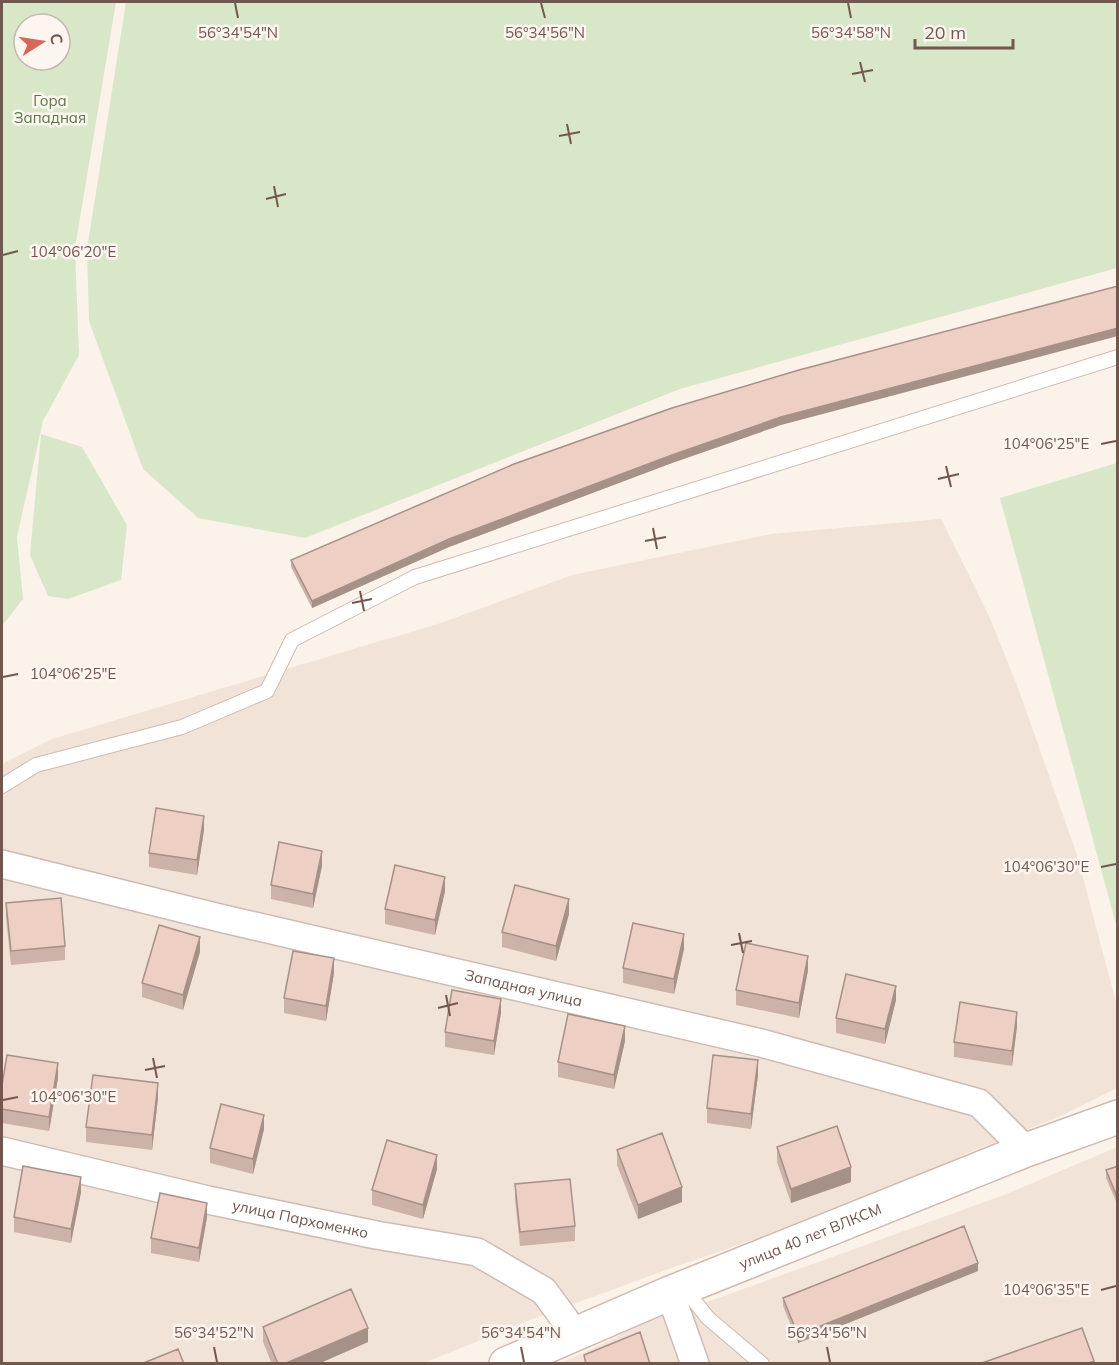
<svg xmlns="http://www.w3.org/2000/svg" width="1119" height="1365" viewBox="0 0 1119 1365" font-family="Mulish,sans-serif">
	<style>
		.residential { fill: #f2e3d8 }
		.green { fill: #d9e7c9; fill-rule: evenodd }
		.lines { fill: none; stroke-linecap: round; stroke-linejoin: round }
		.lane-casing { stroke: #cebbb3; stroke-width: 16 }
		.street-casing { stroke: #cebbb3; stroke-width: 30 }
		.secondary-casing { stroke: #d0bab1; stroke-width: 36 }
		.lane { stroke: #fff; stroke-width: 14 }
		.street { stroke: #fff; stroke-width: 27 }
		.secondary { stroke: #fff; stroke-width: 33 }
		.wall { fill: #ccb2a9 }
		.shaded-wall { fill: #a69189 }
		.building { fill: #edcfc4; stroke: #a69189; stroke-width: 1.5 }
		.ticks { fill: none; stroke: #73574f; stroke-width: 2 }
		.labels { text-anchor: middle; stroke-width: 5; stroke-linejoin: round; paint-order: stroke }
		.park-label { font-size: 15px; fill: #5c7848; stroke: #fdf6f0 }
		.street-label { font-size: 15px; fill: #73574f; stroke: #fdf6f0 }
		.ticks-label { font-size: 15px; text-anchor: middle; fill: #73574f; stroke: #fdf6f0; stroke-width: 5; stroke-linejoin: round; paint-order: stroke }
	</style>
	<rect width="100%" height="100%" fill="#fbf2e9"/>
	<path class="residential" d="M941,519L989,616L1017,685L1077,855L1117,1006V1088L1063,1115L965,1154L859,1204L674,1267L527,1321L424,1363L2,1364V764L52,739L441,623L572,575L771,534Z
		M1117,1147V1363H708L688,1309L1004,1195Z
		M664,1309L682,1364H559L617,1337Z"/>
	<path class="green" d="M2,2H116L75,248L79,355L43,421L17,537L23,599L2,626ZM24,24H60V60H24Z
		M126,2H1117V268L680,389L305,538L198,518L143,469L89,321L87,249Z
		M41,434L82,447L127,525L121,580L68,599L48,596L30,555Z
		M1117,463H1118L1117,928L1000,498Z"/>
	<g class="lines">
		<g class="lane-casing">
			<path id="lane" d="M2,786L36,765L182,727L267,691L292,640L415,577L1118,357
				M684,1288L708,1318L762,1364"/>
		</g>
		<g class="street-casing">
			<g id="street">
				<path id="s1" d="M2,864L224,919L761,1043L979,1103L1026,1150"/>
				<path id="s2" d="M2,1151L208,1200L376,1235L477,1252L544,1291L574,1332"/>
				<path d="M670,1293L695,1364"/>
			</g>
		</g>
		<g class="secondary-casing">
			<g id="secondary">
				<path id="s3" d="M506,1364L670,1293L1026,1150L1118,1117"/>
			</g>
		</g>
		<use href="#lane" class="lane"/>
		<use href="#street" class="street"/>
		<use href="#secondary" class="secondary"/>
	</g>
	<path class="wall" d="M781,425L672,463L449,547L312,608L291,567V560Z
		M204,830L197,875L149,867V853Z
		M322,866L313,908L271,899V885Z
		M445,891L435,935L385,924V909Z
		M6,903L65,946V960L11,965L6,918Z
		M569,914L556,961L502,947V932Z
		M684,949L674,994L623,983V968Z
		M200,952L183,1010L142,997V983Z
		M808,970L799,1018L736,1005V990Z
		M334,973L326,1021L284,1013V998Z
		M896,1000L885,1044L836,1033V1018Z
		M501,1013L494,1055L445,1047V1032Z
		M1017,1026L1012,1066L954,1057V1042Z
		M625,1041L614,1089L558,1077V1062Z
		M758,1075L751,1129L707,1123V1108Z
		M58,1078L49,1131L2,1123V1085Z
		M158,1098L152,1150L86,1142V1127Z
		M264,1129L253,1174L210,1163V1148Z
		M777,1147L851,1182L791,1203L777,1162Z
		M617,1150L682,1202L638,1219L617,1165Z
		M1118,1166V1206L1106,1178V1170Z
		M437,1169L423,1219L372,1205V1190Z
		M515,1184L575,1226V1241L520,1246L515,1199Z
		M81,1192L71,1243L14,1232V1217Z
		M207,1217L199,1262L151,1253V1238Z
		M978,1271L798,1343L783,1306V1298Z
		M263,1327L368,1342L318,1364H272L263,1342Z"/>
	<path class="shaded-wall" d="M1118,328V336L781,425L672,463L449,547L312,608V601L449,539L672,455L781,417Z
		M204,816V830L197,875V860Z
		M322,851V866L313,908V894Z
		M445,877V891L435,935V920Z
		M569,899V914L556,961V946Z
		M684,934V949L674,994V979Z
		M200,937V952L183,1010V995Z
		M808,956V970L799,1018V1003Z
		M334,958V973L326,1021V1006Z
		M896,986V1000L885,1044V1029Z
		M501,999V1013L494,1055V1041Z
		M1017,1012V1026L1012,1066V1051Z
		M625,1026V1041L614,1089V1075Z
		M758,1060V1075L751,1129V1114Z
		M58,1063V1078L49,1131V1117Z
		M158,1083V1098L152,1150V1135Z
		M264,1115V1129L253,1174V1159Z
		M437,1155V1169L423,1219V1205Z
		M851,1167V1182L791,1203V1189Z
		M81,1177V1192L71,1243V1229Z
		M682,1187V1202L638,1219V1205Z
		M207,1203V1217L199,1262V1248Z
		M978,1263V1271L798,1343V1335Z
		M368,1328V1342L318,1364H284Z"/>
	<path class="building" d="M1118,286V328L781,417L672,455L449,539L312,601L291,560L514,464L672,408L799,370Z
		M156,808L204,816L197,860L149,853Z
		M279,842L322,851L313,894L271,885Z
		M395,865L445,877L435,920L385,909Z
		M515,885L569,899L556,946L502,932Z
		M61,898L65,946L11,951L6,903Z
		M633,923L684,934L674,979L623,968Z
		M159,925L200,937L183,995L142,983Z
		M746,943L808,956L799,1003L736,990Z
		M293,951L334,958L326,1006L284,998Z
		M846,974L896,986L885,1029L836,1018Z
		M452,990L501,999L494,1041L445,1032Z
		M960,1002L1017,1012L1012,1051L954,1042Z
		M568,1014L625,1026L614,1075L558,1062Z
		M7,1055L58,1063L49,1117L2,1109V1085Z
		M713,1055L758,1060L751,1114L707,1108Z
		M93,1075L158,1083L152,1135L86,1127Z
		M221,1104L264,1115L253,1159L210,1148Z
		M837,1126L851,1167L791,1189L777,1147Z
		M662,1133L682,1187L638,1205L617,1150Z
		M387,1140L437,1155L423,1205L372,1190Z
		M23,1166L81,1177L71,1229L14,1217Z
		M1118,1166V1199L1106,1170Z
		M570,1179L575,1226L520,1232L515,1184Z
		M160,1193L207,1203L199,1248L151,1238Z
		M964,1226L978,1263L798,1335L783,1298Z
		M351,1289L368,1328L284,1364H278L263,1327Z
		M1082,1328L1094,1361L1086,1364H979Z
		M640,1332L650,1364H586L584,1355Z
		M178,1349L184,1364H141Z"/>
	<path class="ticks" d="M235,3L238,18M541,3L545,18M848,3L851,18M860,62L865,82M852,74L873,70M567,124L571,144M559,136L580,132M274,186L278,207M266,199L286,194M3,255L18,251M1101,444L1116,441M946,466L951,487M938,479L959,474M653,528L657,549M645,541L666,537M360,591L364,611M352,603L372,599M3,677L18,674M1101,867L1116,864M739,933L743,953M731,945L752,941M446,995L450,1016M438,1008L458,1003M153,1058L157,1078M145,1070L165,1066M3,1100L18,1097M1101,1290L1116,1286M214,1347L217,1362M521,1347L524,1362M827,1347L830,1362"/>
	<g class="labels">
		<g class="park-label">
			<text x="50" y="106">Гора<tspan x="50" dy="17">Западная</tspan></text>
		</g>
		<g class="street-label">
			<text dy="5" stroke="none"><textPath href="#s1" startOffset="536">Западная улица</textPath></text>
			<text dy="5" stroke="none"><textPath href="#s2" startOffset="306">улица Пархоменко</textPath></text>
			<text dy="5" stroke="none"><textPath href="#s3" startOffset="330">улица 40 лет ВЛКСМ</textPath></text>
		</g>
	</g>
	<g class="ticks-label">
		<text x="238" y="38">56°34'54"N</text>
		<text x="545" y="38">56°34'56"N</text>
		<text x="851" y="38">56°34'58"N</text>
		<text x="73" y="257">104°06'20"E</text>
		<text x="1046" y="449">104°06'25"E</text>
		<text x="73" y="679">104°06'25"E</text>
		<text x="1046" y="872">104°06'30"E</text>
		<text x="73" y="1102">104°06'30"E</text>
		<text x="1046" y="1295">104°06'35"E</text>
		<text x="214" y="1338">56°34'52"N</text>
		<text x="521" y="1338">56°34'54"N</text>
		<text x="827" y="1338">56°34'56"N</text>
	</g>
	<rect width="1119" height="1365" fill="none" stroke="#73574f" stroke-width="6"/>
	<g transform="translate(42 42) rotate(78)"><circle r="28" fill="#fdf6f0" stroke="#c6b6b0" stroke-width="1.5"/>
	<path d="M0-4.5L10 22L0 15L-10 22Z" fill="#d8675b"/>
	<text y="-9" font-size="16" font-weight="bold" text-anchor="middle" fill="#73574f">С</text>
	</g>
	<path d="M915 39v9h98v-9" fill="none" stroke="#73574f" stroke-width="3"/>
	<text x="924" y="39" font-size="18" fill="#73574f" stroke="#fdf6f0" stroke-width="4.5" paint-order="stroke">20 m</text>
</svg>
